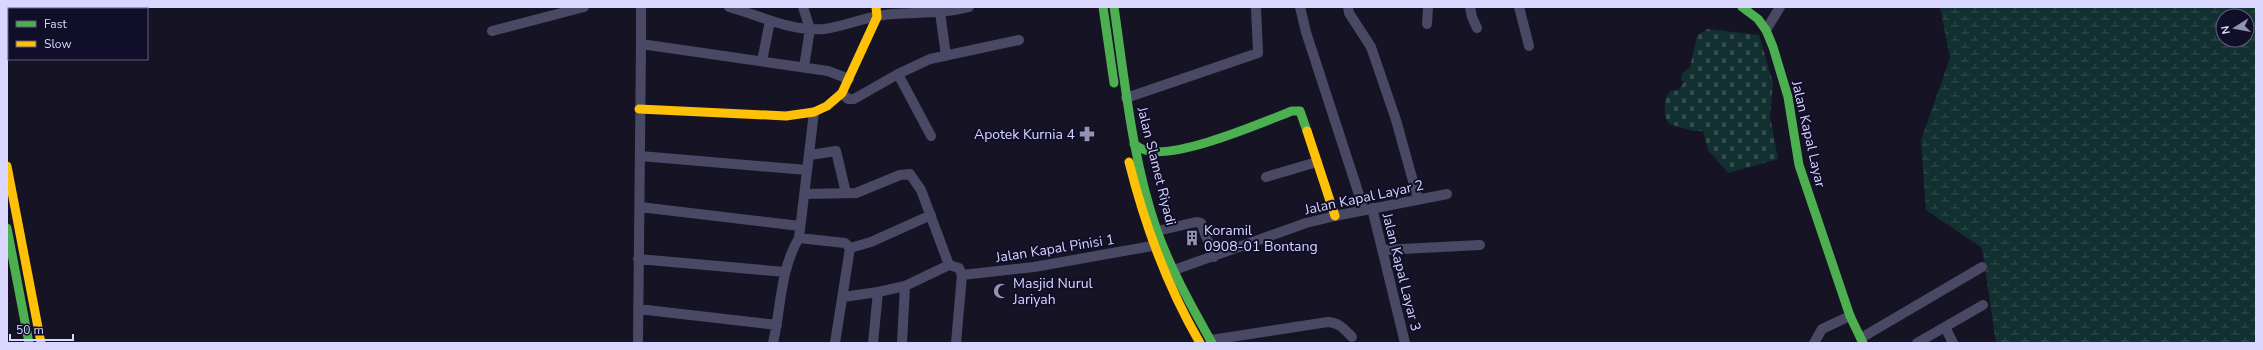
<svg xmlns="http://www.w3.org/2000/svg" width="2263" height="350" viewBox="0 0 2263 350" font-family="'Nunito Sans',sans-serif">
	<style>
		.wetland { fill: url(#wetland-marsh); fill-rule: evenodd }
		.cemetery { fill: url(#cemetery-stones) }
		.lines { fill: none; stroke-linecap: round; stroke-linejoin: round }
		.street { stroke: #494965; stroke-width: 10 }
		.fast { stroke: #4caf50; stroke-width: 9 }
		.slow { stroke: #ffc107; stroke-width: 9 }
		.labels { text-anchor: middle; stroke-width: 4; stroke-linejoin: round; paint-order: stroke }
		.poi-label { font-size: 14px; fill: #d9d7ff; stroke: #110e2a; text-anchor: start }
		.street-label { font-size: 14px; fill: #d9d7ff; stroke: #110e2a }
	</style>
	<defs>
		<pattern id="wetland-marsh" width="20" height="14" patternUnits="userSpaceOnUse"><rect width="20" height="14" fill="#11302f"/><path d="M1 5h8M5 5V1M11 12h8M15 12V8" fill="none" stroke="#334d4e"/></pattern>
		<pattern id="cemetery-stones" width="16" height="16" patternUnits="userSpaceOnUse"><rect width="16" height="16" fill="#11302f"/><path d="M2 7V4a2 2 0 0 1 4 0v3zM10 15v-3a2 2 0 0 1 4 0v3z" fill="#334d4e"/></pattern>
	</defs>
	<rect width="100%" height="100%" fill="#161424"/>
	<path class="wetland" d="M1940,7H2256V343H1996L1982,248L1926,210L1921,140L1950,58ZM2223,16H2247V40H2223Z"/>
	<path class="cemetery" d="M1707,29L1759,35L1773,83L1770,116L1778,159L1728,173L1708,150L1703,131H1693L1669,124C1663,116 1663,99 1670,91L1678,90L1685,81H1681L1682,74L1690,67L1697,36Z"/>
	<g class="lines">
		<path class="street" d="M641,7V44L828,71L849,79
			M729,7C759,15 791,32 824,29C847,26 869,15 893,14C918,12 943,14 969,7
			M803,7L810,29L804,67
			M1300,7L1306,32L1364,210
			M1348,7L1349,13L1371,47L1396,120L1418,199
			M1470,7L1472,17L1477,28
			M1519,7L1529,46
			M940,12L946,56
			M1427,24L1428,7
			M1766,30L1780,7
			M492,31L584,7
			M762,61L770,21
			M898,74L931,136
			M842,93L848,99H854L898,74L930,59L1019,40
			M1126,98L1258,53L1256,8
			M810,155L836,151L846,193
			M640,156L807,170
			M1266,177L1317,162
			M805,194L856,193L900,175L910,174L921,190L949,265
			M640,207L800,226
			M1372,208L1405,343
			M1157,231L1196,222L1201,223L1214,257
			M799,238L845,243L850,248L835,343
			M850,248L871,242L931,215
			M1383,250L1480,245
			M638,259L785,272
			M1174,270L1306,223L1335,216L1447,194
			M962,275L1034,267L1152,246
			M843,297L878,292
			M638,309L777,325
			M1945,327L1953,343
			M1861,338L1982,267
			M1211,340L1328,322C1340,323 1344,329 1352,337
			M638,343L641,44
			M773,343C781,309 780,269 799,238L814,112
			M873,343L878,292L905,286L949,265L959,268L962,275L956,343
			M902,343L905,286
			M1814,343L1822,329L1850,316
			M1917,343L1983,305"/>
		<path class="fast" d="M1103,7L1114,83
			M1114,7C1125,82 1132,159 1157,231C1171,270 1192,307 1212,343
			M1742,7L1758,19L1766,30L1773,47L1788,97L1799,165L1850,316L1863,343
			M1134,144C1137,146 1141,149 1145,150C1176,160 1261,123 1292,111H1300L1307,131
			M7,228L29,343"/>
		<path class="slow" d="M639,109L786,116L814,112L827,106L842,93L877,17L876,7
			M1307,131L1335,216
			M1129,162C1145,226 1167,286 1200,343
			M7,166L41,343"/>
	</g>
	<defs>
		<g id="pharmacy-bare" transform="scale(1.2)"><path d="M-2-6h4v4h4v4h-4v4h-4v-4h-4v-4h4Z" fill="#9593b2" stroke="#110e2a" stroke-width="2.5" paint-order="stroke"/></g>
		<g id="building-bare" transform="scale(1.2)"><path d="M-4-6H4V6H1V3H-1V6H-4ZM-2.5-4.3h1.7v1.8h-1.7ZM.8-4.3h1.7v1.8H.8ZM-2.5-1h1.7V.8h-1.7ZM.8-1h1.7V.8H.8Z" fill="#9593b2" stroke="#110e2a" stroke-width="2.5" paint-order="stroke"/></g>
		<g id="mosque-bare" transform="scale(1.2)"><path d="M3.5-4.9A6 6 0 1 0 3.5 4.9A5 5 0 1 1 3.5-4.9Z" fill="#9593b2" stroke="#110e2a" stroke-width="2.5" paint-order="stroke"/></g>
	</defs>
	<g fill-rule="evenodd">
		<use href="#pharmacy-bare" x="1087" y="134"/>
		<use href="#building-bare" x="1192" y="238"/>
		<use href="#mosque-bare" x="1001" y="291"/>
	</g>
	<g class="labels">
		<g class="poi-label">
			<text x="1075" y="139" text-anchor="end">Apotek Kurnia 4</text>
			<text x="1204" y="235">Koramil<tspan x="1204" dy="16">0908-01 Bontang</tspan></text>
			<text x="1013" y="288">Masjid Nurul<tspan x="1013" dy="16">Jariyah</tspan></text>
		</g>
		<g class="street-label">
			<text transform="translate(1809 134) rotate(77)" y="5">Jalan Kapal Layar</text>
			<text transform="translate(1157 166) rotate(76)" y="5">Jalan Slamet Riyadi</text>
			<text transform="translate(1364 197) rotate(-12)" y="5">Jalan Kapal Layar 2</text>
			<text transform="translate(1055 248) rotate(-9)" y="5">Jalan Kapal Pinisi 1</text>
			<text transform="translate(1402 272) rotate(76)" y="5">Jalan Kapal Layar 3</text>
		</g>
	</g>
	<rect width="2263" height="350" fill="none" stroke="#d9d7ff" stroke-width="16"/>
	<rect x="8" y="8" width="140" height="52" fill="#110e2a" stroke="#615e7f"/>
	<rect x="16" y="21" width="20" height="6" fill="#4caf50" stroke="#615e7f"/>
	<text x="44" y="28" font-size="12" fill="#d9d7ff">Fast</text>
	<rect x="16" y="41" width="20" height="6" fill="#ffc107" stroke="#615e7f"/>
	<text x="44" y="48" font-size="12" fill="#d9d7ff">Slow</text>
	<g transform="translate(2235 28) rotate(259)"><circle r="19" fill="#110e2a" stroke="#615e7f"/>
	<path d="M0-3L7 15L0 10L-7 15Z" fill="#9593b2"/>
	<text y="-6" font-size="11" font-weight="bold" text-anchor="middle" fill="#d9d7ff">N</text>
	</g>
	<path d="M10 334v6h63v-6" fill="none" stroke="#d9d7ff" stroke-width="2"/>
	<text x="16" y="334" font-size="12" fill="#d9d7ff" stroke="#110e2a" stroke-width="3" paint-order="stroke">50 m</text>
</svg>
